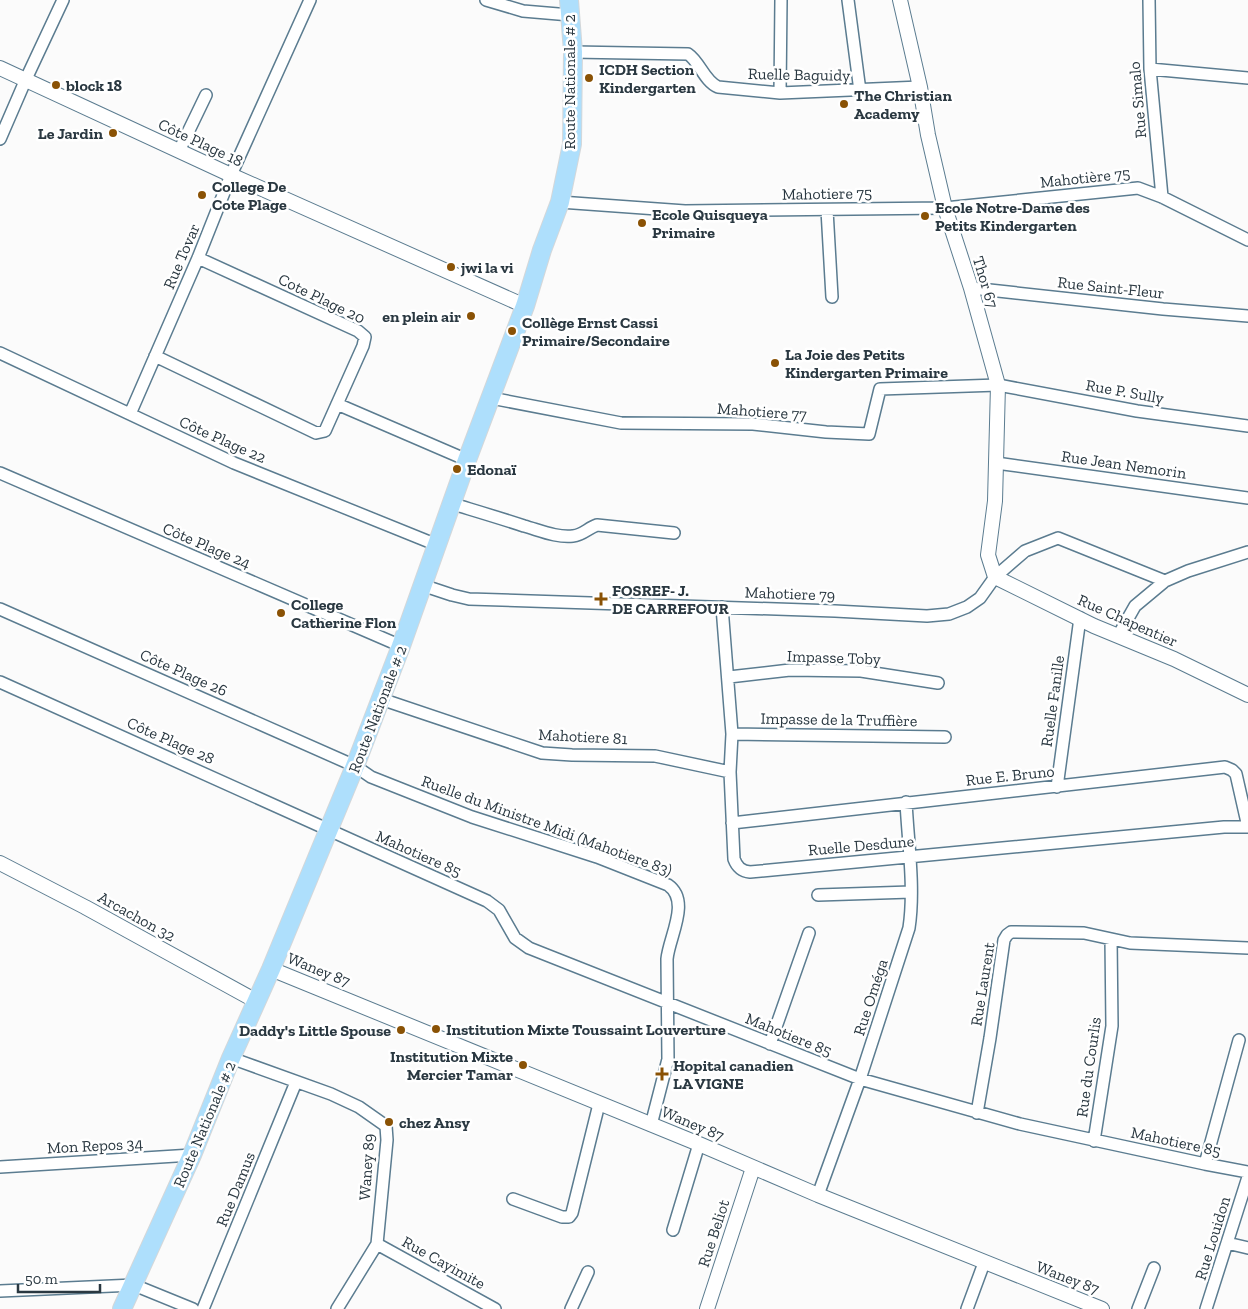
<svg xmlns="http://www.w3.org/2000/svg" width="1248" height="1309" viewBox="0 0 1248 1309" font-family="'Zilla Slab',serif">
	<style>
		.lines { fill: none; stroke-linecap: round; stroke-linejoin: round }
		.minor-casing { stroke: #5b7c90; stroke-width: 14 }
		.tertiary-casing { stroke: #5b7c90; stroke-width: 16 }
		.primary-casing { stroke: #d4d7d9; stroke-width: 20 }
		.minor { stroke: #fff; stroke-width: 11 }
		.tertiary { stroke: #fff; stroke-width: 14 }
		.primary { stroke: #aedffc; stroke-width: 18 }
		.poi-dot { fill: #8a5205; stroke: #fff; stroke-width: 2 }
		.labels { text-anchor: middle; stroke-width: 5; stroke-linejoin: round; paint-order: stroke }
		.poi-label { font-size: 16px; font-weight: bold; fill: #2a3841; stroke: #fff; text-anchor: start }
		.street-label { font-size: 16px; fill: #2a3841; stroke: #fff }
	</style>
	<rect width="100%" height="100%" fill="#fbfbfb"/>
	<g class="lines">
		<g class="minor-casing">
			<path id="minor" d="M486,0L523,11L570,15
				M848,0L860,91
				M1149,0L1150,69L1162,197
				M573,52L688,54C700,62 704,81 718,87L780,93L920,87
				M1150,69L1248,78
				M780,93L781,0
				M0,139L26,79L63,0
				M179,151L206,95
				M560,202L685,211L945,208L1138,188L1162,197L1248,240
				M827,210L832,297
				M971,288L1163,309L1248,316
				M0,353L234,463L437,545
				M155,356L316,433L325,431L363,346L365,337L358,331L198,258
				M491,398L621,423L753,424L826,432L869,434L880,389L998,385L1137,411L1248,426
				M337,404L467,460
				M130,414L198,258L231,175L310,0
				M996,463L1248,498
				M0,473L401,646
				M453,504C476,511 500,518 524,526C539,530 557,538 573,536C583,535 588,528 597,525L674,533
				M422,585L452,595L469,599L835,611L927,616L949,614L967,607L980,598L995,577L1025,551L1058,538L1165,581
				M722,607L732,734L730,772L734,859C737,867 741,871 750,872L1224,827H1248
				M0,609L355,766L371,777L472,817L597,857L668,885C691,901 669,937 667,959L668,1059L651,1125
				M1118,636L1135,606L1165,581L1188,571L1248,552
				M729,677L790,670L861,671L938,683
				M0,682L487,901L499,910L515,938L529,948L860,1079L1020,1124L1205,1164L1248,1172
				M381,699L542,753L572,755L655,756L730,772
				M732,734L945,737
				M1057,787L1080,618
				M732,823L1225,767L1232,770L1236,774L1248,827
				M818,895L911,892
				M770,1044L809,933
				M231,1058L331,1094L359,1107L386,1126L387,1140L377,1244L337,1309
				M977,1113L990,1038L1004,940L1007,935L1011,932L1084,933L1130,943L1248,948
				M1094,1141L1112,1026L1111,939
				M1205,1164L1239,1040
				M0,1167L192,1155
				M818,1195L860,1079L909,928C915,889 908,842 906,802
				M513,1199L562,1217H569L572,1213L599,1104
				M673,1230L699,1144
				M1227,1243L1248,1248
				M377,1244L495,1309
				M0,1291L134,1285L193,1309
				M203,1309L296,1082
				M571,1309L588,1272
				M967,1309L984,1263
				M1138,1309L1154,1268
				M1206,1309L1248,1177"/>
		</g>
		<g class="tertiary-casing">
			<path id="tertiary" d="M900,0L920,87L928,135L945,208L971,288L998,385L995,501L988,555L995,577L1094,626L1174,659L1248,695
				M0,68L231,175L525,306
				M0,863L85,907L256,1001
				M271,969L699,1144L818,1195L1102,1309
				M707,1309L753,1168"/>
		</g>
		<g class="primary-casing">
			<path id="primary" d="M122,1309L192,1155L231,1058L271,969L355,766L401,646L467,460L525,306L542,250L560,202L572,144L573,52L569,0"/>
		</g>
		<use href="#minor" class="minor"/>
		<use href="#tertiary" class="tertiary"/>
		<use href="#primary" class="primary"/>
	</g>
	<g class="poi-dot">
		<circle cx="589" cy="78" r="5"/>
		<circle cx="56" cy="85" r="5"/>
		<circle cx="844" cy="104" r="5"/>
		<circle cx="113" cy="133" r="5"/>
		<circle cx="202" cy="195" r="5"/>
		<circle cx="925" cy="216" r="5"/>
		<circle cx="642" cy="223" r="5"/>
		<circle cx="451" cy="267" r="5"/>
		<circle cx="471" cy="316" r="5"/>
		<circle cx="512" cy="331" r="5"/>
		<circle cx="775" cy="363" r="5"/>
		<circle cx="457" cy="469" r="5"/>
		<path d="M598.5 591.5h5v5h5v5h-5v5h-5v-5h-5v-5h5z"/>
		<circle cx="281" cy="613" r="5"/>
		<circle cx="436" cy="1029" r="5"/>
		<circle cx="401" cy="1030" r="5"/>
		<circle cx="523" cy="1065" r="5"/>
		<path d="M659.5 1066.5h5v5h5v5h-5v5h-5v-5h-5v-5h5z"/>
		<circle cx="389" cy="1122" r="5"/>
	</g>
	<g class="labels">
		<g class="poi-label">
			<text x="599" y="75">ICDH Section<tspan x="599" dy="18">Kindergarten</tspan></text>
			<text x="66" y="91">block 18</text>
			<text x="854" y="101">The Christian<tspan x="854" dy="18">Academy</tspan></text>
			<text x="103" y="139" text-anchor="end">Le Jardin</text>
			<text x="212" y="192">College De<tspan x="212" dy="18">Cote Plage</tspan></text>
			<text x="935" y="213">Ecole Notre-Dame des<tspan x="935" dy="18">Petits Kindergarten</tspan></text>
			<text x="652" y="220">Ecole Quisqueya<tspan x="652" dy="18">Primaire</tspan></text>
			<text x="461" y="273">jwi la vi</text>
			<text x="461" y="322" text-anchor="end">en plein air</text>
			<text x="522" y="328">Collège Ernst Cassi<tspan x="522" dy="18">Primaire/Secondaire</tspan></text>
			<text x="785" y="360">La Joie des Petits<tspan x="785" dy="18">Kindergarten Primaire</tspan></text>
			<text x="467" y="475">Edonaï</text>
			<text x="612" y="596">FOSREF- J.<tspan x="612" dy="18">DE CARREFOUR</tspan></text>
			<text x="291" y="610">College<tspan x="291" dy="18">Catherine Flon</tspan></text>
			<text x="446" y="1035">Institution Mixte Toussaint Louverture</text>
			<text x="391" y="1036" text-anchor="end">Daddy's Little Spouse</text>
			<text x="513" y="1062" text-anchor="end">Institution Mixte<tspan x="513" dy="18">Mercier Tamar</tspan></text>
			<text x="673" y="1071">Hopital canadien<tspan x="673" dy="18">LA VIGNE</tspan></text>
			<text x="399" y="1128">chez Ansy</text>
		</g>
		<g class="street-label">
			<text transform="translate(799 74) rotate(1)" y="6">Ruelle Baguidy</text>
			<text transform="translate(569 82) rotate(-90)" y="6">Route Nationale # 2</text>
			<text transform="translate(1137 100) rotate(-95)" y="6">Rue Simalo</text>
			<text transform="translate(201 142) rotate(25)" y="6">Côte Plage 18</text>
			<text transform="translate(1085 177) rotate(-6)" y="6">Mahotière 75</text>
			<text transform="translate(827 193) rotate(-1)" y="6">Mahotiere 75</text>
			<text transform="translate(181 256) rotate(-67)" y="6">Rue Tovar</text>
			<text transform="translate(986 282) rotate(73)" y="6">Thor 67</text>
			<text transform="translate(1111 287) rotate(6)" y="6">Rue Saint-Fleur</text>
			<text transform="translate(322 298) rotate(26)" y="6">Cote Plage 20</text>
			<text transform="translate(1125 391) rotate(10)" y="6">Rue P. Sully</text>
			<text transform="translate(762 411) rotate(4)" y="6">Mahotiere 77</text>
			<text transform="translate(223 439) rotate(24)" y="6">Côte Plage 22</text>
			<text transform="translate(1124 464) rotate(8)" y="6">Rue Jean Nemorin</text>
			<text transform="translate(207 545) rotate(23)" y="6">Côte Plage 24</text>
			<text transform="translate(790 593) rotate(2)" y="6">Mahotiere 79</text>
			<text transform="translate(1128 620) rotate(24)" y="6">Rue Chapentier</text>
			<text transform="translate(834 657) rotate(2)" y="6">Impasse Toby</text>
			<text transform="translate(184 672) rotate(24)" y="6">Côte Plage 26</text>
			<text transform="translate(1052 701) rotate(-82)" y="6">Ruelle Fanille</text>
			<text transform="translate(377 709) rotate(-69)" y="6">Route Nationale # 2</text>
			<text transform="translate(839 719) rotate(1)" y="6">Impasse de la Truffière</text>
			<text transform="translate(583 736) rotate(3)" y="6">Mahotiere 81</text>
			<text transform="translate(171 740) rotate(24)" y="6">Côte Plage 28</text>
			<text transform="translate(1010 775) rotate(-6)" y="6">Rue E. Bruno</text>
			<text transform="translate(547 825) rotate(20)" y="6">Ruelle du Ministre Midi (Mahotiere 83)</text>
			<text transform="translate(861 845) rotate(-5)" y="6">Ruelle Desdune</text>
			<text transform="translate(419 853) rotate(24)" y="6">Mahotiere 85</text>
			<text transform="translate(137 916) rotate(29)" y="6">Arcachon 32</text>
			<text transform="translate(319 969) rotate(22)" y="6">Waney 87</text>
			<text transform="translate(982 984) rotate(-81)" y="6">Rue Laurent</text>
			<text transform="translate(870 997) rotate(-72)" y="6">Rue Oméga</text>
			<text transform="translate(789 1034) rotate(22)" y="6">Mahotiere 85</text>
			<text transform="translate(1088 1067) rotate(-82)" y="6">Rue du Courlis</text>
			<text transform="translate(693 1123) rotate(23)" y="6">Waney 87</text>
			<text transform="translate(204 1124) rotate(-67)" y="6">Route Nationale # 2</text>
			<text transform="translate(1176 1141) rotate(12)" y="6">Mahotiere 85</text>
			<text transform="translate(95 1145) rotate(-3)" y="6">Mon Repos 34</text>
			<text transform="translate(366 1167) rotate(-86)" y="6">Waney 89</text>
			<text transform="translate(235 1189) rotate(-68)" y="6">Rue Damus</text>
			<text transform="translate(713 1233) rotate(-72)" y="6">Rue Beliot</text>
			<text transform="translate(1212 1238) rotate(-73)" y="6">Rue Louidon</text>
			<text transform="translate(444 1262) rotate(29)" y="6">Rue Cayimite</text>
			<text transform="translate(1068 1277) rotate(21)" y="6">Waney 87</text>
		</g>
	</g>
	<path d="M18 1284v8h82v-8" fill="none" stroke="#2a3841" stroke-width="2.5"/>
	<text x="25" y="1284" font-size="15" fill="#2a3841" stroke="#ffffff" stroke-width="4" paint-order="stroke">50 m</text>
</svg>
